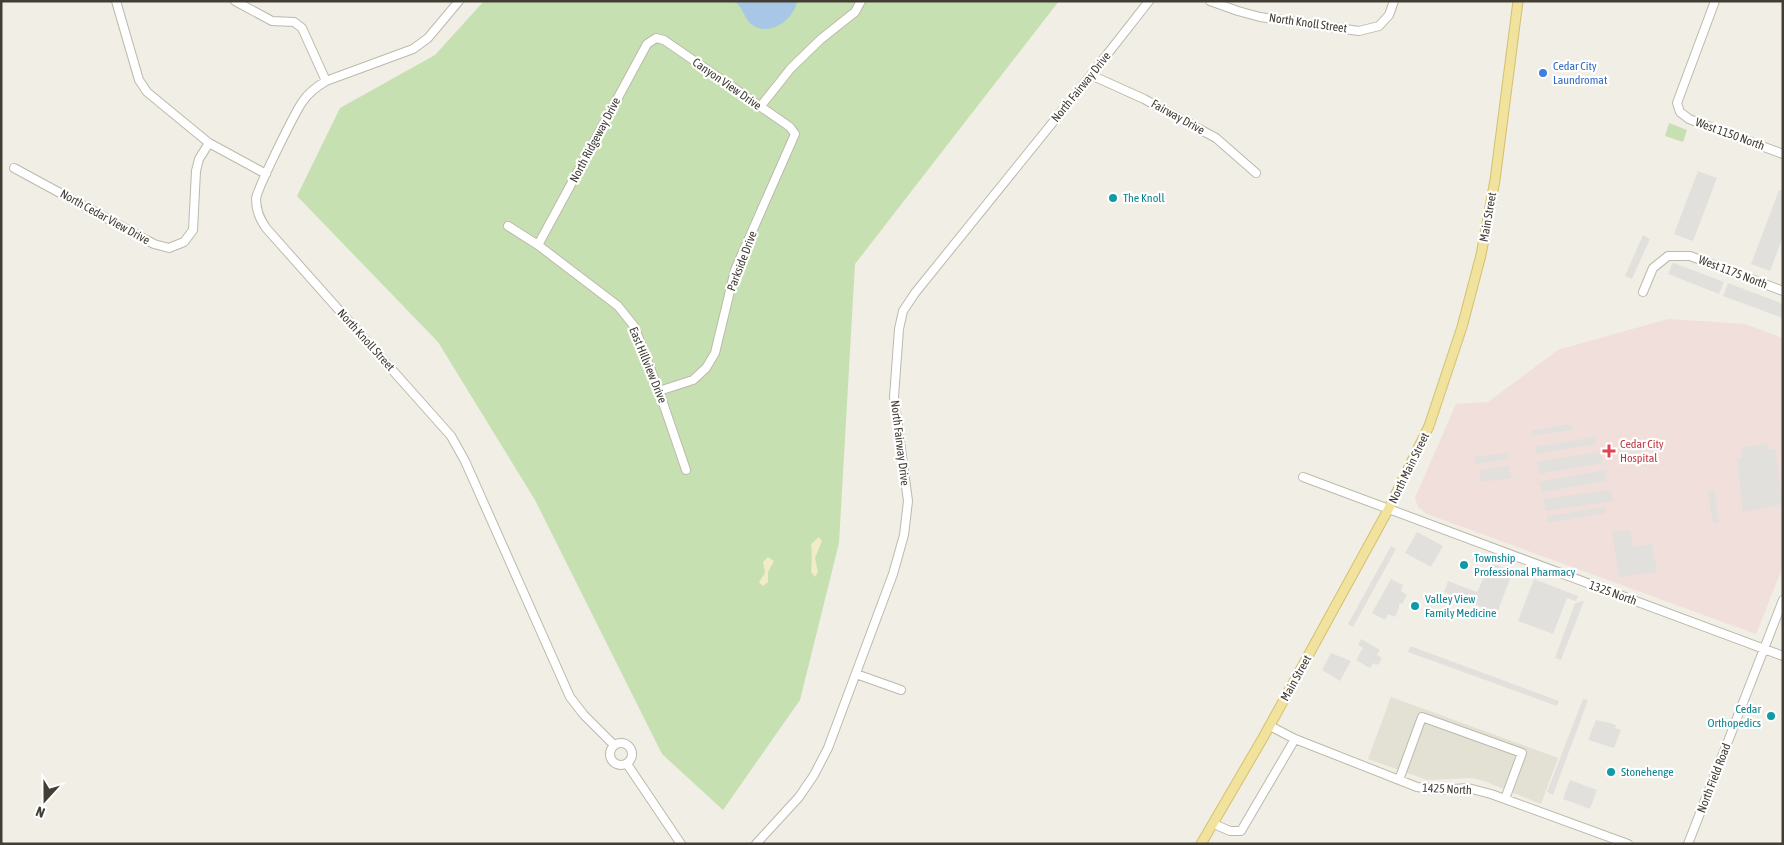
<svg xmlns="http://www.w3.org/2000/svg" width="1784" height="845" viewBox="0 0 1784 845" font-family="'Asap Condensed',sans-serif">
	<style>
		.residential { fill: #e3e0d4 }
		.medical { fill: #f0dfda }
		.green { fill: #c7e0b2 }
		.sand { fill: #f1ecc5 }
		.parking { fill: #e1e0dd }
		.water { fill: #a8c6e6 }
		.lines { fill: none; stroke-linecap: round; stroke-linejoin: round }
		.minor-casing { stroke: #bdb9ac; stroke-width: 10 }
		.major-casing { stroke: #d4c06f; stroke-width: 11 }
		.minor { stroke: #fff; stroke-width: 8 }
		.major { stroke: #f1e29d; stroke-width: 9 }
		.shop-dot { fill: #3f7fe0; stroke: #fff; stroke-width: 2 }
		.culture-dot { fill: #0f9aa8; stroke: #fff; stroke-width: 2 }
		.health-dot { fill: #e0444e; stroke: #fff; stroke-width: 2 }
		.labels { text-anchor: middle; stroke-width: 4.5; stroke-linejoin: round; paint-order: stroke }
		.street-label { font-size: 12px; fill: #423e35; stroke: #fff }
		.shop-label { font-size: 12px; fill: #366cbe; stroke: #fff; text-anchor: start }
		.culture-label { font-size: 12px; fill: #0d838f; stroke: #fff; text-anchor: start }
		.health-label { font-size: 12px; fill: #be3a42; stroke: #fff; text-anchor: start }
	</style>
	<rect width="100%" height="100%" fill="#f0eee5"/>
	<path class="residential" d="M1391,697L1558,758L1541,804L1484,781L1472,778L1427,780L1368,759Z"/>
	<path class="medical" d="M1668,319L1745,324L1783,338V566L1756,634L1427,514L1418,507L1415,498L1456,404L1488,402L1558,350Z"/>
	<path class="green" d="M484,1H1059L855,264L839,543L800,700L723,810L662,754L535,500L438,342L297,196L340,108L435,55Z
		M1669,123L1687,130L1683,142L1665,136Z"/>
	<path class="sand" d="M819,537L822,541L815,558L818,572L815,577L811,572C812,568 812,547 811,544Z
		M768,557L774,561L768,572V582L763,586L759,582L765,573L763,562Z"/>
	<path class="parking" d="M1698,171L1717,178L1693,241L1674,234Z
		M1779,190L1783,192V237L1770,271L1751,264Z
		M1643,235L1650,239L1632,279L1625,276Z
		M1674,263L1724,282L1719,294L1668,274L1672,264Z
		M1728,283L1783,304V318L1723,296Z
		M1571,424L1572,430L1532,436L1531,431Z
		M1595,437L1596,444L1536,454L1535,447Z
		M1767,443L1769,450L1775,449L1783,504L1743,512L1737,459L1743,458L1741,448Z
		M1600,452L1603,463L1539,474L1537,462Z
		M1508,453L1509,459L1475,464L1474,457Z
		M1509,466L1511,478L1481,482L1479,470Z
		M1605,470L1607,481L1542,492L1539,482Z
		M1611,490L1613,501L1546,511L1543,499Z
		M1714,490L1719,522L1713,523L1708,491Z
		M1605,507L1606,513L1547,523V516Z
		M1630,530L1633,547L1652,544L1657,572L1619,577L1612,532Z
		M1417,532L1443,546L1431,567L1405,553Z
		M1391,546L1396,549L1353,627L1348,624Z
		M1491,563L1513,571L1497,613L1444,592L1448,581L1477,592Z
		M1391,579L1403,585L1401,591L1407,595L1402,604L1399,603V608L1395,617L1388,614L1385,620L1372,613Z
		M1534,579L1578,596L1576,601L1567,598L1553,634L1518,621Z
		M1584,601L1561,660L1555,658L1575,603Z
		M1361,639L1380,650L1377,655L1382,658L1378,665L1373,663L1370,668L1356,660L1363,648L1358,645Z
		M1410,646L1559,701L1557,706L1408,652Z
		M1331,653L1351,661L1340,681L1322,670Z
		M1583,699L1588,700L1553,795L1547,792Z
		M1596,720L1610,723L1616,725L1615,728L1621,730L1614,748L1588,740Z
		M1570,780L1597,790L1590,809L1563,799Z"/>
	<path class="water" d="M734,1H797C794,19 772,36 754,26C744,21 744,7 734,1Z"/>
	<g class="lines">
		<g class="minor-casing">
			<path id="minor" d="M116,1L139,80L147,92L209,143L266,174
				M235,1L272,21L294,22L302,28L326,81
				M459,1L428,38L413,49L326,81C316,87 309,92 303,101C295,112 257,189 256,199C256,211 260,219 266,228L451,436L465,461L570,697L584,715L614,745
				M1210,1L1238,11L1260,17L1359,31L1379,26L1389,15L1394,1
				M1715,1L1677,103L1680,112L1689,119L1783,154
				M1091,75L1144,99L1216,138L1256,173
				M760,107L791,68L821,39L855,12L861,1
				M14,168L154,244L169,248L184,242L193,230L196,171L199,159L209,143
				M508,226L538,245L618,306L634,326L659,391L686,470
				M538,245L647,44L656,38L664,40L790,127L795,134L735,270L715,353L706,368L693,380L659,391
				M1643,292L1653,268L1668,256H1690L1783,291
				M1303,477L1783,656
				M856,674L901,690
				M1270,726L1295,739L1417,787L1440,790L1468,788L1491,794L1628,844
				M610 754a11 11 0 1 1 22 0a11 11 0 1 1-22 0Z
				M627,764L681,844
				M1399,780L1422,717L1522,753L1505,799
				M1214,824L1230,831H1241L1295,739
				M756,844L799,797L814,775L828,748L893,574L904,535L908,501L894,397L899,329L903,311L915,293L1091,75L1149,1
				M1688,844L1783,600"/>
		</g>
		<g class="major-casing">
			<path id="major" d="M1201,844L1264,736L1388,510L1429,426L1462,327L1481,255L1495,180L1518,1"/>
		</g>
		<use href="#minor" class="minor"/>
		<use href="#major" class="major"/>
	</g>
	<circle class="shop-dot" cx="1543" cy="73" r="5"/>
	<g class="culture-dot">
		<circle cx="1113" cy="198" r="5"/>
		<circle cx="1464" cy="565" r="5"/>
		<circle cx="1415" cy="606" r="5"/>
		<circle cx="1771" cy="716" r="5"/>
		<circle cx="1611" cy="772" r="5"/>
	</g>
	<path class="health-dot" d="M1606.5 443.5h5v5h5v5h-5v5h-5v-5h-5v-5h5z"/>
	<g class="labels">
		<g class="street-label">
			<text transform="translate(1308 23) rotate(8)" y="4">North Knoll Street</text>
			<text transform="translate(727 84) rotate(35)" y="4">Canyon View Drive</text>
			<text transform="translate(1081 87) rotate(-51)" y="4">North Fairway Drive</text>
			<text transform="translate(1178 117) rotate(29)" y="4">Fairway Drive</text>
			<text transform="translate(1730 134) rotate(20)" y="4">West 1150 North</text>
			<text transform="translate(595 140) rotate(-62)" y="4">North Ridgeway Drive</text>
			<text transform="translate(105 217) rotate(29)" y="4">North Cedar View Drive</text>
			<text transform="translate(1488 217) rotate(-80)" y="4">Main Street</text>
			<text transform="translate(742 261) rotate(-69)" y="4">Parkside Drive</text>
			<text transform="translate(1733 272) rotate(21)" y="4">West 1175 North</text>
			<text transform="translate(366 340) rotate(48)" y="4">North Knoll Street</text>
			<text transform="translate(648 365) rotate(68)" y="4">East Hillview Drive</text>
			<text transform="translate(900 443) rotate(83)" y="4">North Fairway Drive</text>
			<text transform="translate(1409 468) rotate(-64)" y="4">North Main Street</text>
			<text transform="translate(1613 593) rotate(20)" y="4">1325 North</text>
			<text transform="translate(1296 678) rotate(-61)" y="4">Main Street</text>
			<text transform="translate(1714 778) rotate(-69)" y="4">North Field Road</text>
			<text transform="translate(1447 789) rotate(3)" y="4">1425 North</text>
		</g>
		<g class="shop-label">
			<text x="1553" y="70">Cedar City<tspan x="1553" dy="14">Laundromat</tspan></text>
		</g>
		<g class="culture-label">
			<text x="1123" y="202">The Knoll</text>
			<text x="1474" y="562">Township<tspan x="1474" dy="14">Professional Pharmacy</tspan></text>
			<text x="1425" y="603">Valley View<tspan x="1425" dy="14">Family Medicine</tspan></text>
			<text x="1761" y="713" text-anchor="end">Cedar<tspan x="1761" dy="14">Orthopedics</tspan></text>
			<text x="1621" y="776">Stonehenge</text>
		</g>
		<g class="health-label">
			<text x="1620" y="448">Cedar City<tspan x="1620" dy="14">Hospital</tspan></text>
		</g>
	</g>
	<rect width="1784" height="845" fill="none" stroke="#423e35" stroke-width="5"/>
	<g transform="translate(45 800) rotate(201)" stroke="#ffffff" stroke-width="4" paint-order="stroke">
	<path d="M0-4L9 19L0 12L-9 19Z" fill="#423e35"/>
	<text y="-8" font-size="14" font-weight="bold" text-anchor="middle" fill="#423e35">N</text>
	</g>
</svg>
